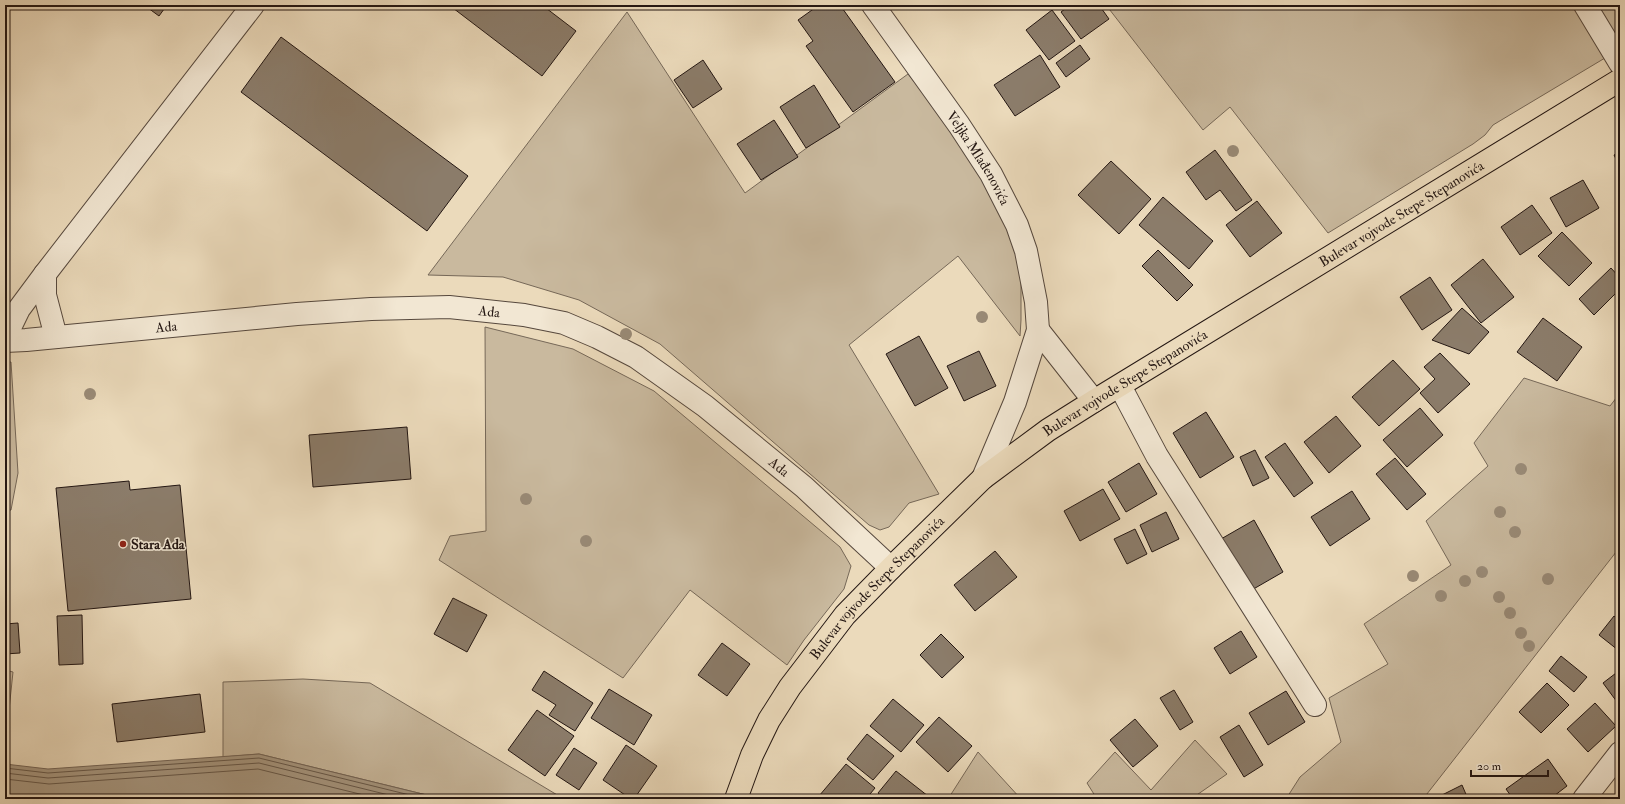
<svg xmlns="http://www.w3.org/2000/svg" width="1625" height="804" viewBox="0 0 1625 804" font-family="'IM FELL Double Pica',serif">
	<style>
		.green { fill: #c9b99e; stroke: #766858 }
		.water { fill: #a79882; stroke: #736456 }
		.lines { fill: none; stroke-linecap: round; stroke-linejoin: round }
		.shore { stroke: #66584a; stroke-width: 1 }
		.building { fill: #8b7c6a; stroke: #241713 }
		.minor-casing { stroke: #56483d; stroke-width: 24 }
		.major-casing { stroke: #241713; stroke-width: 24 }
		.minor { stroke: #f2e7d3; stroke-width: 22 }
		.major { stroke: #ebdabb; stroke-width: 22 }
		.tree { fill: #998a76 }
		.poi-dot { fill: #8f2418; stroke: #f2e7d3; stroke-width: 1.5 }
		.labels { text-anchor: middle; stroke-width: 3; stroke-linejoin: round; paint-order: stroke }
		.street-label { font-size: 14px; fill: #241713; stroke: #f2e7d3 }
		.poi-label { font-size: 14px; font-weight: bold; fill: #241713; stroke: #f2e7d3; text-anchor: start }
	</style>
	<rect width="100%" height="100%" fill="#ebdabb"/>
	<filter id="stains"><feTurbulence type="fractalNoise" baseFrequency=".005" numOctaves="4"/><feColorMatrix values="0 0 0 0 .2 0 0 0 0 .09 0 0 0 0 .02 0 0 0 .5 -.17"/></filter>
	<radialGradient id="worn" r=".72"><stop offset=".6" stop-color="#630" stop-opacity="0"/><stop offset="1" stop-color="#630" stop-opacity=".3"/></radialGradient>
	<path class="green" d="M1106,5H1620V49L1493,125L1485,135L1473,144L1328,233L1230,107L1203,130Z
		M627,12L745,193L908,74L961,140L996,193L1013,242L1021,279V320L1020,336L958,256L849,345L939,494L909,503L889,527L880,530L869,525L660,344L579,300L503,277L428,275Z
		M485,327L573,349L654,391L840,547L851,566L844,589L804,640L787,665L690,590L623,678L439,560L450,536L486,531Z
		M5,362H11L18,473L11,510L5,511Z
		M1524,378L1610,406L1620,393V547L1423,799H1286L1300,777L1341,742L1329,698L1388,664L1364,624L1451,565L1426,521L1488,466L1474,443Z
		M5,670L13,672L5,748Z
		M303,679L370,683L564,799H443L259,754L223,757V682Z
		M1195,740L1227,774L1191,799H1097L1087,783L1115,752L1151,790Z
		M978,752L1021,799H948Z"/>
	<path class="water" d="M259,754L443,799H5V764L48,769Z"/>
	<g class="lines">
		<path class="shore" d="M5,768L48,773L259,758L426,799
			M5,773L48,778L259,763L405,799
			M5,779L49,784L258,769L380,799"/>
	</g>
	<path class="building" d="M144,5H167L159,16Z
		M449,5H542L576,31L542,76Z
		M819,5H840L895,82L853,112L806,46L813,41L798,20Z
		M1070,5H1099L1109,19L1081,39L1061,12Z
		M1052,10L1075,41L1049,60L1026,30Z
		M281,37L468,176L427,231L241,92Z
		M1080,45L1090,59L1066,77L1056,63Z
		M1040,55L1060,87L1015,116L994,85Z
		M703,60L722,89L693,108L674,80Z
		M814,85L840,127L806,148L780,107Z
		M774,120L798,157L761,180L737,144Z
		M1215,150L1252,200L1236,211L1220,190L1206,200L1186,172Z
		M1620,152V167L1614,155Z
		M1111,161L1151,199L1119,234L1078,195Z
		M1583,180L1599,208L1566,227L1550,198Z
		M1163,197L1213,241L1189,269L1139,225Z
		M1257,201L1282,233L1250,257L1226,225Z
		M1532,205L1552,233L1520,255L1501,227Z
		M1562,232L1592,263L1569,286L1538,256Z
		M1158,250L1193,285L1177,301L1142,266Z
		M1483,259L1514,297L1481,323L1451,285Z
		M1611,268L1620,278V289L1594,315L1579,299Z
		M1430,277L1452,310L1422,330L1400,297Z
		M1462,308L1489,332L1469,354L1432,340Z
		M1543,318L1582,347L1557,381L1517,352Z
		M919,336L948,388L915,406L886,354Z
		M979,351L996,386L964,401L947,366Z
		M1440,353L1470,384L1438,413L1420,393L1435,379L1424,367Z
		M1393,360L1420,389L1379,426L1352,397Z
		M1420,408L1443,435L1407,467L1383,440Z
		M1206,412L1234,457L1200,478L1173,433Z
		M1336,416L1361,446L1329,473L1304,442Z
		M407,427L411,479L313,487L309,435Z
		M1285,443L1313,483L1294,497L1265,457Z
		M1255,450L1269,478L1253,486L1240,457Z
		M1395,458L1426,494L1407,510L1376,474Z
		M1139,463L1157,494L1126,512L1108,482Z
		M129,481L130,490L180,485L191,599L68,611L56,488Z
		M1103,489L1120,519L1080,541L1064,511Z
		M1352,491L1370,519L1330,546L1311,517Z
		M1166,512L1179,539L1152,552L1140,525Z
		M1254,520L1283,572L1250,591L1221,539Z
		M1135,529L1147,554L1127,564L1114,539Z
		M995,551L1017,577L975,611L954,585Z
		M453,598L487,615L467,652L434,634Z
		M82,615L83,664L59,665L57,616Z
		M1614,616L1620,621V647L1618,650L1599,635Z
		M18,623L20,653L5,654V624Z
		M1241,631L1257,657L1230,674L1214,648Z
		M941,634L964,657L942,678L920,655Z
		M722,643L750,664L727,696L698,675Z
		M1561,656L1587,677L1574,692L1549,671Z
		M1620,670V706L1603,683Z
		M544,671L593,703L575,731L549,715L556,705L532,690Z
		M1547,683L1569,705L1541,733L1519,712Z
		M609,689L652,715L634,745L591,718Z
		M1174,690L1193,722L1180,730L1160,698Z
		M1286,691L1305,722L1268,745L1249,713Z
		M200,694L205,732L117,742L112,704Z
		M893,699L924,725L901,752L870,726Z
		M1595,703L1616,726L1588,752L1567,729Z
		M537,710L574,736L545,776L508,750Z
		M939,717L972,746L948,772L916,742Z
		M1135,719L1158,746L1133,767L1110,740Z
		M1239,725L1263,765L1244,777L1220,737Z
		M867,734L894,756L873,780L847,759Z
		M626,745L657,766L634,799H631L603,780Z
		M574,748L597,763L579,790L556,775Z
		M1548,759L1567,786L1550,799H1513L1506,789Z
		M846,764L875,788L866,799H822L819,796Z
		M896,771L928,796L926,799H885L878,793Z
		M1462,785L1468,799H1444L1442,795Z"/>
	<g class="lines">
		<g class="minor-casing">
			<g id="minor">
				<path id="s1" d="M873,5L959,125L991,174L1017,225L1026,251L1036,302L1038,330L1015,402L983,478"/>
				<path d="M1585,5L1620,63"/>
				<path d="M45,274V295L56,337"/>
				<path d="M1038,330L1094,401"/>
				<path d="M5,338L19,309L45,274L253,5"/>
				<path id="s2" d="M5,341L26,340L297,314L371,309L449,307L524,315L564,323L597,337L636,357L705,406L804,487L891,568"/>
				<path d="M1120,386L1157,456L1315,705"/>
				<path d="M1584,799L1620,753"/>
			</g>
		</g>
		<g class="major-casing">
			<g id="major">
				<path id="s3" d="M736,799L752,755L769,720L790,687L845,615L891,568L983,478L1048,430L1094,401L1620,80"/>
			</g>
		</g>
		<use href="#minor" class="minor"/>
		<use href="#major" class="major"/>
	</g>
	<g class="tree">
		<circle cx="1233" cy="151" r="6"/>
		<circle cx="982" cy="317" r="6"/>
		<circle cx="626" cy="334" r="6"/>
		<circle cx="90" cy="394" r="6"/>
		<circle cx="1521" cy="469" r="6"/>
		<circle cx="526" cy="499" r="6"/>
		<circle cx="1500" cy="512" r="6"/>
		<circle cx="1515" cy="532" r="6"/>
		<circle cx="586" cy="541" r="6"/>
		<circle cx="1482" cy="572" r="6"/>
		<circle cx="1413" cy="576" r="6"/>
		<circle cx="1548" cy="579" r="6"/>
		<circle cx="1465" cy="581" r="6"/>
		<circle cx="1441" cy="596" r="6"/>
		<circle cx="1499" cy="597" r="6"/>
		<circle cx="1510" cy="613" r="6"/>
		<circle cx="1521" cy="633" r="6"/>
		<circle cx="1529" cy="646" r="6"/>
	</g>
	<circle class="poi-dot" cx="123" cy="544" r="4"/>
	<g class="labels">
		<g class="street-label">
			<text dy="5" stroke="none"><textPath href="#s1" startOffset="186">Veljka Mlađenovića</textPath></text>
			<text dy="5" stroke="none"><textPath href="#s3" startOffset="905">Bulevar vojvode Stepe Stepanovića</textPath></text>
			<text dy="5" stroke="none"><textPath href="#s2" startOffset="486">Ada</textPath></text>
			<text dy="5" stroke="none"><textPath href="#s2" startOffset="162">Ada</textPath></text>
			<text dy="5" stroke="none"><textPath href="#s3" startOffset="581">Bulevar vojvode Stepe Stepanovića</textPath></text>
			<text dy="5" stroke="none"><textPath href="#s2" startOffset="822">Ada</textPath></text>
			<text dy="5" stroke="none"><textPath href="#s3" startOffset="257">Bulevar vojvode Stepe Stepanovića</textPath></text>
		</g>
		<g class="poi-label">
			<text x="131" y="549">Stara Ada</text>
		</g>
	</g>
	<rect width="1625" height="804" fill="none" stroke="#ebdabb" stroke-width="20"/>
	<rect x="6" y="6" width="1613" height="792" fill="none" stroke="#241713" stroke-width="2"/>
	<rect x="10" y="10" width="1605" height="784" fill="none" stroke="#241713"/>
	<path d="M1471 770v6h77v-6" fill="none" stroke="#241713" stroke-width="2"/>
	<text x="1477" y="770" font-size="12" fill="#241713" stroke="#f2e7d3" stroke-width="3" paint-order="stroke">20 m</text>
	<rect width="100%" height="100%" filter="url(#stains)"/>
	<rect width="100%" height="100%" fill="url(#worn)"/>
</svg>
